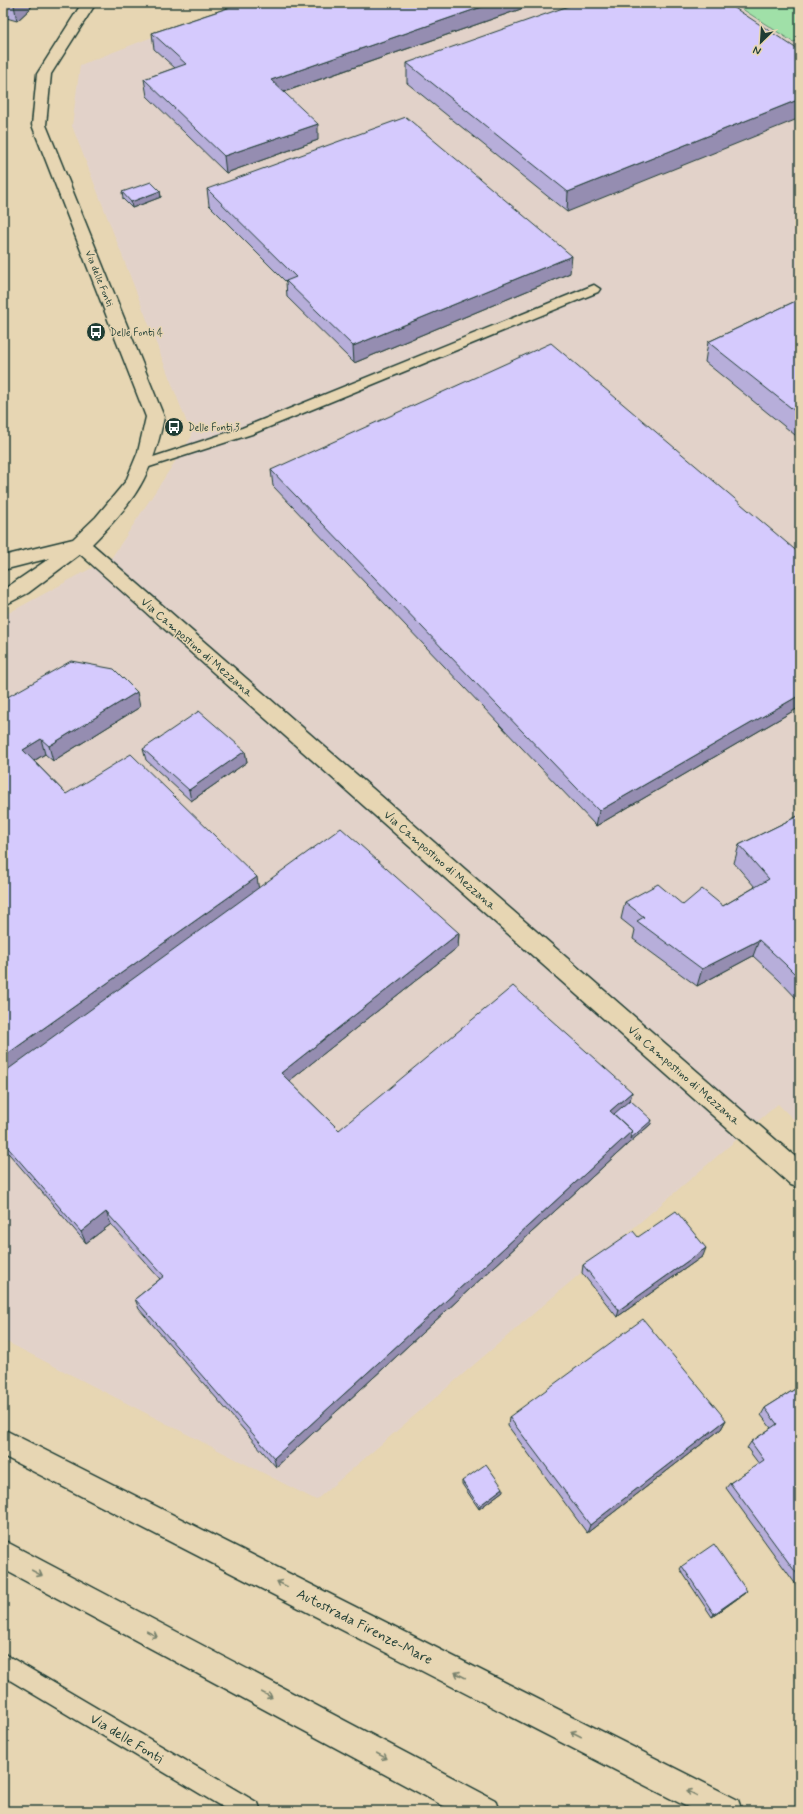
<svg xmlns="http://www.w3.org/2000/svg" width="803" height="1814" viewBox="0 0 803 1814" font-family="Mynerve,sans-serif">
	<style>
		.built { fill: #e2d2c9 }
		.green { fill: #a0e0a8; stroke: #608e6e }
		.lines { fill: none; stroke-linecap: round; stroke-linejoin: round }
		.lane-casing { stroke: #1f3d34; stroke-width: 3 }
		.street-casing { stroke: #1f3d34; stroke-width: 3 }
		.highway-casing { stroke: #1f3d34; stroke-width: 3 }
		.lane { fill: #e7d6b3; fill-rule: evenodd }
		.street { fill: #e7d6b3; fill-rule: evenodd }
		.highway { fill: #e7d6b3; fill-rule: evenodd }
		.wall { fill: #b7aeda; stroke: #1f3d34 }
		.shaded-wall { fill: #958db1; stroke: #1f3d34 }
		.building { fill: #d5cafd; stroke: #1f3d34 }
		.oneway { stroke: #79826d }
		.labels { text-anchor: middle; stroke-width: 3; stroke-linejoin: round; paint-order: stroke }
		.far-street-label { font-size: 10px; fill: #1f3d34; stroke: #e7d6b3 }
		.far-poi-label { font-size: 10px; fill: #1f3d34; stroke: #e7d6b3; text-anchor: start }
		.street-label { font-size: 12px; fill: #1f3d34; stroke: #e7d6b3 }
		.near-street-label { font-size: 14px; fill: #1f3d34; stroke: #e7d6b3 }
	</style>
	<rect width="100%" height="100%" fill="#e7d6b3"/>
	<filter id="ink" filterUnits="userSpaceOnUse"><feTurbulence type="fractalNoise" baseFrequency=".025" numOctaves="2"/><feDisplacementMap in="SourceGraphic" scale="8" xChannelSelector="R" yChannelSelector="G"/><feConvolveMatrix kernelMatrix="1 2 1 2 8 2 1 2 1" color-interpolation-filters="sRGB"/></filter>
	<g filter="url(#ink)">
		<path class="built" d="M240,3H800V1126L778,1104L316,1500L3,1340V616L112,557L192,436L72,126L80,65Z"/>
		<path class="green" d="M733,3H800V40L793,42Z"/>
		<g class="lines">
			<g class="lane-casing">
				<path id="lane" d="M594,285L600,289L598,292L252,434L143,469L138,468L136,465L138,462L242,428Z
					M3,1653L258,1803L261,1811H229L3,1676Z"/>
			</g>
			<g class="street-casing">
				<path id="street" d="M82,3H96L51,74L46,125L164,417C152,477 134,502 92,544L800,1161V1188L791,1185L80,554L28,593L3,606V590L50,558L3,570V556L73,539L96,517L126,481L138,452L146,417L32,125L37,74Z"/>
			</g>
			<g class="highway-casing">
				<path id="highway" d="M3,1429L738,1800L742,1811H695L3,1456Z
					M3,1540L495,1800L499,1811H453L3,1569Z"/>
			</g>
			<use href="#lane" class="lane"/>
			<use href="#street" class="street"/>
			<use href="#highway" class="highway"/>
		</g>
		<path class="wall" d="M3,3H30L31,8L17,21L3,17Z
			M243,3H538L284,92L318,140L226,173L147,96L144,79L175,68L154,49L152,33Z
			M800,51L567,212L407,83V63Z
			M207,189L570,273L354,363L287,297L286,282L209,205Z
			M160,191L161,197L132,208L123,199L122,192Z
			M800,299V439L705,362L708,342Z
			M271,470L800,554V707L596,826L273,486Z
			M3,698L4,699L140,707L53,761L45,754L34,761L66,794L259,888L459,933L458,947L289,1081L339,1130L632,1092L630,1100L651,1124L629,1143L276,1467L139,1309L135,1299L160,1279L111,1224L86,1243L3,1147Z
			M143,749L245,751L247,762L191,801L146,760Z
			M800,815V1002L779,980L753,956L697,986L633,939L635,930L621,919L625,902L683,905L723,906L755,887L734,863L739,845Z
			M638,1237L703,1256L617,1317L582,1273L583,1265Z
			M800,1386V1584L797,1586L726,1488L730,1483L759,1464L747,1448L751,1442L771,1428L761,1415L765,1408Z
			M509,1417L726,1420L721,1429L587,1533L508,1426Z
			M462,1481L503,1491L479,1509L462,1484Z
			M682,1566L747,1591L745,1593L712,1617L680,1569Z"/>
		<path class="shaded-wall" d="M16,3H30L31,8L17,21L14,5Z
			M493,3H538L272,96L271,80Z
			M800,99V118L567,212L568,192Z
			M318,124V140L226,173L224,156Z
			M160,191L161,197L132,208L131,202Z
			M572,256L570,273L354,363L353,346Z
			M137,692L140,707L53,761L49,746Z
			M800,695V707L596,826L599,811Z
			M41,739L45,754L27,765L23,750Z
			M245,751L247,762L191,801L189,790Z
			M257,877L259,891L3,1074V1057Z
			M459,933L458,947L283,1086L281,1073Z
			M759,940L753,956L697,986L702,969Z
			M632,1092L629,1104L611,1121L610,1111Z
			M652,1120L651,1124L629,1143L276,1467L274,1458L632,1131Z
			M106,1212L111,1224L86,1243L81,1232Z
			M706,1248L703,1256L617,1317L619,1310Z
			M726,1420L721,1429L587,1533L590,1525Z
			M503,1488V1491L479,1509V1506Z
			M747,1591L745,1593L712,1617L714,1614Z"/>
		<path class="building" d="M7,3H16L14,5Z
			M243,3H493L271,80L318,124L224,156L144,79L186,64L152,33Z
			M577,3H727L800,51V99L568,192L407,63Z
			M406,117L572,256L353,346L286,281L296,277L207,189Z
			M151,182L160,191L131,202L122,192Z
			M800,299V415L708,342Z
			M551,343L800,554V695L599,811L271,470Z
			M71,661L114,669L137,692L49,746L41,739L23,750L66,794L131,754L257,877L3,1057V698L4,699Z
			M199,711L245,751L189,790L143,749Z
			M800,815V979L785,964L759,940L702,969L637,921L644,917L625,902L658,884L683,905L702,889L723,906L769,879L739,845Z
			M341,828L459,933L281,1073L339,1130L513,986L632,1092L610,1111L632,1131L274,1458L135,1299L164,1276L106,1212L81,1232L3,1142V1073Z
			M630,1100L652,1120L630,1139L632,1131L614,1114Z
			M676,1211L706,1248L619,1310L583,1265L633,1231L638,1237Z
			M643,1319L726,1420L590,1525L509,1417Z
			M800,1386V1578L730,1483L764,1460L751,1442L777,1424L765,1408Z
			M486,1464L503,1488L479,1506L462,1481Z
			M714,1544L747,1591L714,1614L682,1566Z"/>
		<defs><path id="oneway-shaft" d="M-6 0H5M1.5-3L5.5 0L1.5 3" fill="none" stroke-width="1.6" stroke-linecap="round" stroke-linejoin="round"/></defs>
		<g class="oneway">
			<use href="#oneway-shaft" transform="translate(37 1573) rotate(28)"/>
			<use href="#oneway-shaft" transform="translate(282 1584) rotate(-153)"/>
			<use href="#oneway-shaft" transform="translate(152 1634) rotate(28)"/>
			<use href="#oneway-shaft" transform="translate(460 1675) rotate(-153)"/>
			<use href="#oneway-shaft" transform="translate(267 1695) rotate(28)"/>
			<use href="#oneway-shaft" transform="translate(576 1734) rotate(-153)"/>
			<use href="#oneway-shaft" transform="translate(382 1756) rotate(28)"/>
			<use href="#oneway-shaft" transform="translate(692 1793) rotate(-153)"/>
		</g>
	</g>
	<defs>
		<g id="bus-disc" transform="scale(1)"><circle r="9.5" fill="#1f3d34" stroke="#e7d6b3"/><path d="M-5-6H5V4H4V6H2V4H-2V6H-4V4H-5ZM-3.5-4V0h7V-4ZM-3.5 1.2v1.5H-2V1.2ZM2 1.2v1.5H3.5V1.2Z" fill="#fff"/></g>
	</defs>
	<g fill-rule="evenodd">
		<use href="#bus-disc" x="96" y="332"/>
		<use href="#bus-disc" x="174" y="427"/>
	</g>
	<g class="labels">
		<g class="far-street-label">
			<text transform="translate(100 278) rotate(68)" y="4">Via delle Fonti</text>
		</g>
		<g class="far-poi-label">
			<text x="110" y="336">Delle Fonti 4</text>
			<text x="188" y="431">Delle Fonti 3</text>
		</g>
		<g class="street-label">
			<text transform="translate(197 647) rotate(41)" y="4">Via Campostino di Mezzana</text>
			<text transform="translate(440 860) rotate(41)" y="4">Via Campostino di Mezzana</text>
			<text transform="translate(684 1075) rotate(41)" y="4">Via Campostino di Mezzana</text>
		</g>
		<g class="near-street-label">
			<text transform="translate(365 1626) rotate(27)" y="5">Autostrada Firenze-Mare</text>
			<text transform="translate(127 1738) rotate(31)" y="5">Via delle Fonti</text>
		</g>
	</g>
	<rect width="803" height="1814" fill="none" stroke="#e7d6b3" stroke-width="16"/>
	<rect x="8" y="8" width="787" height="1798" fill="none" stroke="#1f3d34" stroke-width="1.5" filter="url(#ink)"/>
	<g transform="translate(761 42) rotate(205)" stroke="#e7d6b3" stroke-width="3" paint-order="stroke">
	<path d="M0-3L7 15L0 10L-7 15Z" fill="#1f3d34"/>
	<text y="-6" font-size="11" font-weight="bold" text-anchor="middle" fill="#1f3d34">N</text>
	</g>
</svg>
